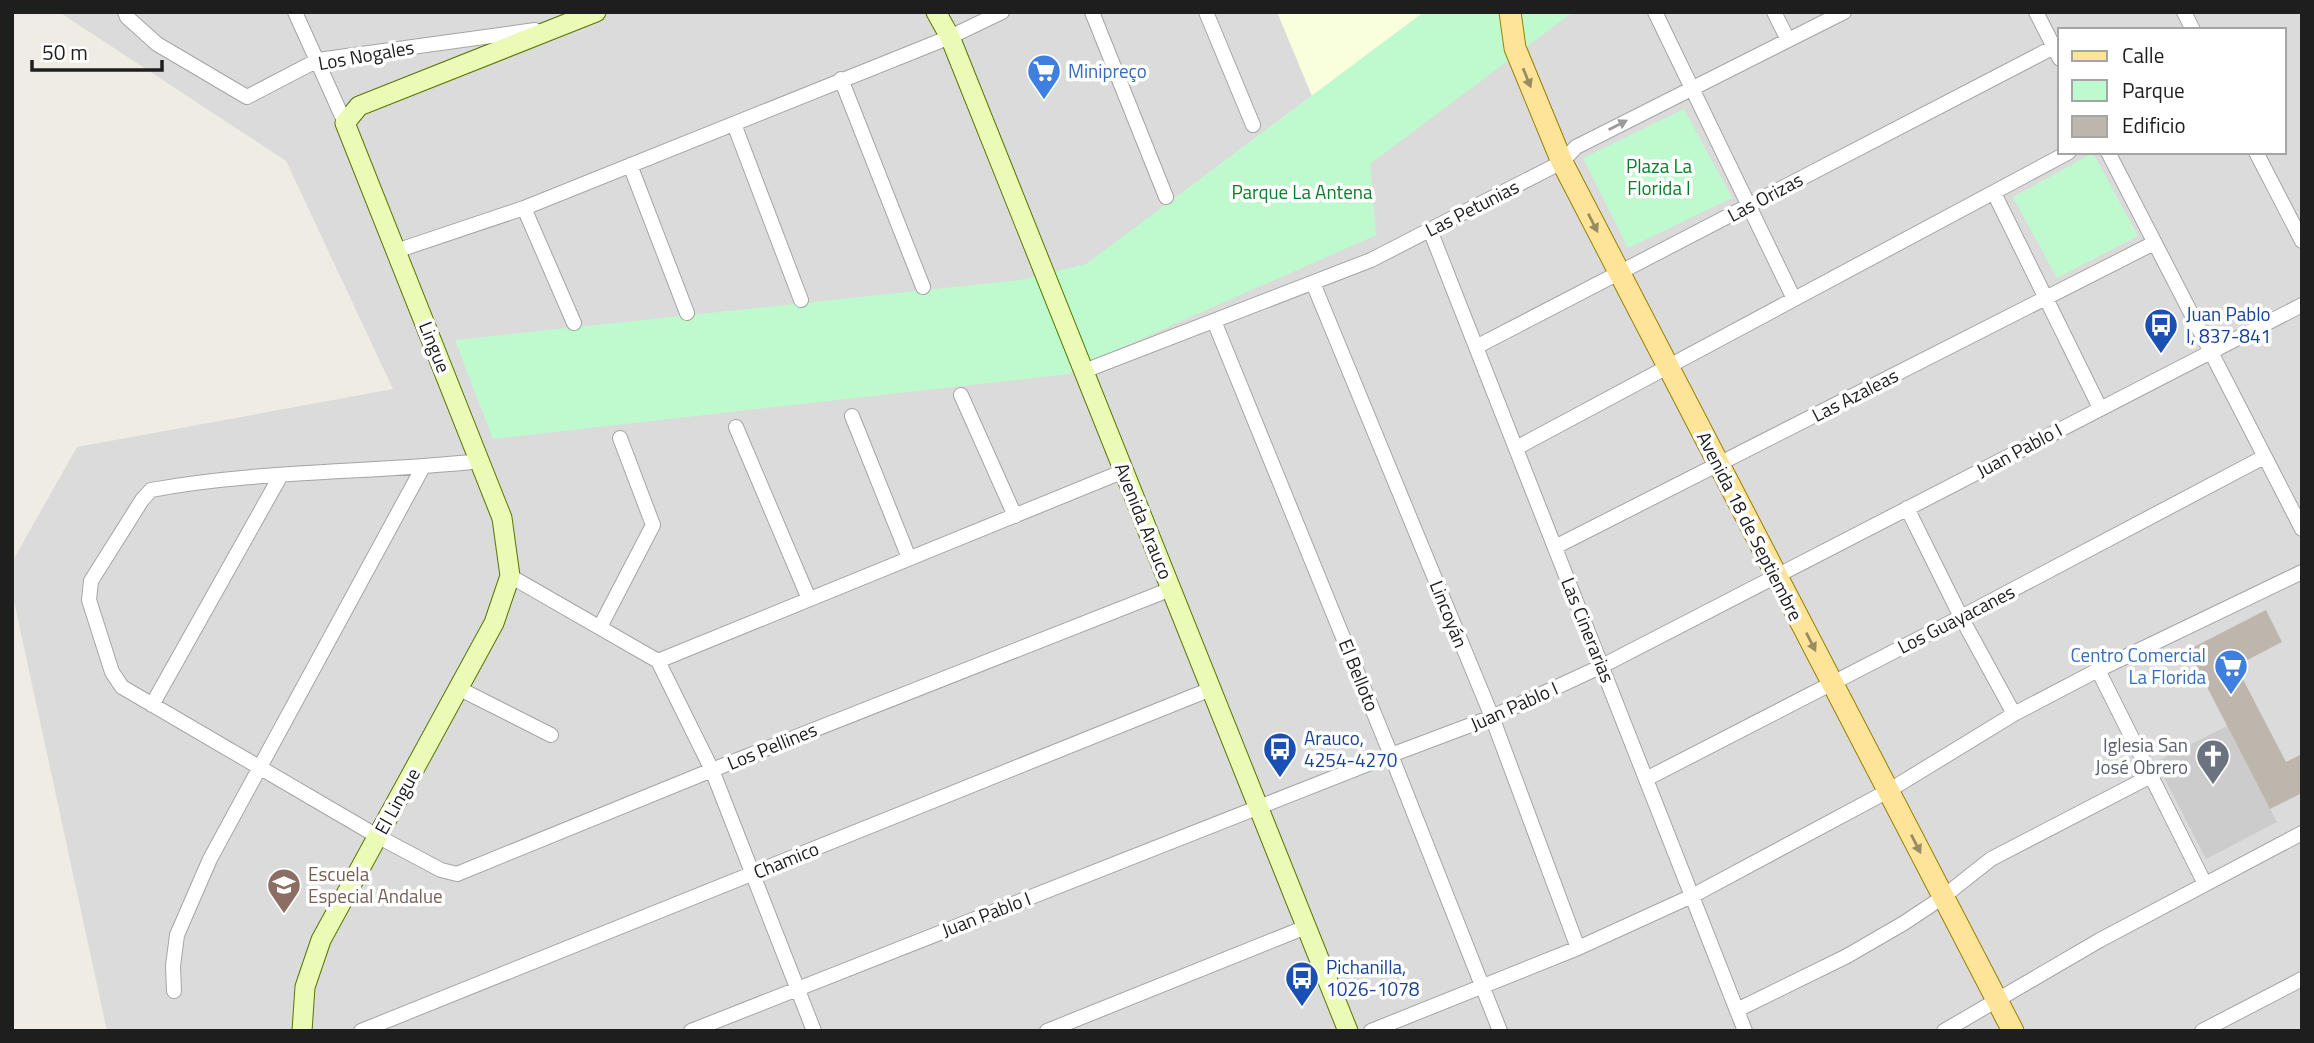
<svg xmlns="http://www.w3.org/2000/svg" width="2314" height="1043" viewBox="0 0 2314 1043" font-family="'Titillium Web',sans-serif">
	<style>
		.residential { fill: #dcdbdb; fill-rule: evenodd }
		.education { fill: #f9ffdc }
		.religious { fill: #ccc }
		.park { fill: #bfface }
		.building { fill: #bcb6ac }
		.lines { fill: none; stroke-linecap: round; stroke-linejoin: round }
		.street-casing { stroke: #a5a5a5; stroke-width: 16 }
		.secondary-casing { stroke: #567702; stroke-width: 21 }
		.primary-casing { stroke: #978000; stroke-width: 23 }
		.street { stroke: #fff; stroke-width: 14 }
		.secondary { stroke: #ebfbb5; stroke-width: 19 }
		.primary { stroke: #fee499; stroke-width: 21 }
		.oneway { fill: #998b62 }
		.oneway2 { fill: #9a9a9a }
		.labels { text-anchor: middle; stroke-width: 7; stroke-linejoin: round; paint-order: stroke }
		.street-label { font-size: 19px; fill: #1e1e1e; stroke: #fff }
		.shop-label { font-size: 19px; fill: #366cbe; stroke: #fff; text-anchor: start }
		.park-label { font-size: 19px; fill: #097e28; stroke: #fff }
		.transit-label { font-size: 19px; fill: #164399; stroke: #fff; text-anchor: start }
		.worship-label { font-size: 19px; fill: #5b616d; stroke: #fff; text-anchor: end }
		.education-label { font-size: 19px; fill: #785e54; stroke: #fff; text-anchor: start }
	</style>
	<rect width="100%" height="100%" fill="#efede3"/>
	<path class="residential" d="M59,12H2302V1031H107L12,592V562L77,447L393,389L286,161ZM2060,30H2284V152H2060Z"/>
	<path class="education" d="M1277,12H1423V13L1312,96Z"/>
	<path class="religious" d="M2227,726L2277,822L2206,859L2156,762Z"/>
	<path class="park" d="M1424,12H1573L1370,164L1376,235L1116,350L1068,374L493,439L455,340L1020,280L1086,264Z
		M1684,109L1732,198L1628,248L1583,158Z
		M2093,153L2138,236L2057,278L2013,197Z"/>
	<path class="building" d="M2266,610L2282,642L2236,666L2286,762L2302,754V793L2270,809L2188,650Z"/>
	<g class="lines">
		<g class="street-casing">
			<path id="street" d="M125,12L127,17L157,44L247,97L318,60L535,30
				M295,12L345,123
				M1092,12L1166,197
				M1206,12L1253,125
				M1655,12L1794,299
				M1774,12L1788,40
				M2036,12L2060,59
				M2184,12L2193,30
				M841,79L923,287
				M734,124L801,300
				M2108,152L2302,529
				M2256,152L2302,241
				M630,165L687,313
				M1994,193L2100,408
				M524,208L574,323
				M1430,230L1745,1031
				M396,251L524,208L950,37L1002,12
				M1313,283L1492,717L1578,948
				M1214,321L1391,755L1500,1031
				M1476,347L2054,47
				M1084,371L1371,260L1562,162L1576,147L1844,12
				M961,395L1015,516
				M852,416L909,558
				M736,427L809,599
				M1516,448L2069,152
				M481,461C372,473 259,470 151,490L142,500L91,581L89,600L112,672L122,687L377,836L441,870L457,874L712,770L1171,589
				M1907,508L1961,617L2014,714
				M1555,547L2154,243
				M510,576L658,661L712,770L814,1031
				M600,627L653,525L620,438
				M658,661L1124,471
				M2098,670L2205,884
				M460,689L551,735
				M152,705L281,475
				M1646,779L1961,617L2264,457
				M174,991L173,966L177,935L210,859L423,467
				M1737,1010L1847,956L1904,923L1943,897L1991,859L2151,776
				M361,1031L1211,689
				M691,1031L1391,755L1492,717L1602,666L2302,305
				M1047,1031L1306,927
				M1371,1031L1578,948L1692,896L1888,791L2014,714L2098,670L2302,572
				M1944,1031L2100,940L2302,833
				M2202,1031L2302,979"/>
		</g>
		<g class="secondary-casing">
			<path id="secondary" d="M936,12L950,37L1348,1031
				M302,1031L305,987L321,940L494,623L510,576L502,518L345,123L359,106L596,12"/>
		</g>
		<g class="primary-casing">
			<path id="primary" d="M1510,12L1515,48L1562,162L2013,1031"/>
		</g>
		<use href="#street" class="street"/>
		<use href="#secondary" class="secondary"/>
		<use href="#primary" class="primary"/>
	</g>
	<defs><path id="oneway-solid" d="M-6-.8H1V-3.2L6.5 0L1 3.2V.8H-6Z" transform="scale(1.75)"/></defs>
	<g class="oneway">
		<use href="#oneway-solid" transform="translate(1527 78) rotate(68)"/>
		<use href="#oneway-solid" transform="translate(1593 223) rotate(63)"/>
		<use href="#oneway-solid" transform="translate(1811 642) rotate(63)"/>
		<use href="#oneway-solid" transform="translate(1916 844) rotate(63)"/>
	</g>
	<use class="oneway2" href="#oneway-solid" transform="translate(1618 125) rotate(-27)"/>
	<defs>
		<g id="supermarket-pin" transform="scale(1.75)"><path d="M0 17L-7.5 6A9.5 9.5 0 1 1 7.5 6Z" fill="#3f7fe0" stroke="#fff"/><path d="M-6-5.5h2.5l.6 2H6L4.5 2H-2.5L-4.4-4H-6ZM-1.5 3.2a1.3 1.3 0 1 0 .1 0ZM3 3.2a1.3 1.3 0 1 0 .1 0Z" fill="#fff"/></g>
		<g id="bus-pin" transform="scale(1.75)"><path d="M0 17L-7.5 6A9.5 9.5 0 1 1 7.5 6Z" fill="#1a4fb4" stroke="#fff"/><path d="M-5-6H5V4H4V6H2V4H-2V6H-4V4H-5ZM-3.5-4V0h7V-4ZM-3.5 1.2v1.5H-2V1.2ZM2 1.2v1.5H3.5V1.2Z" fill="#fff"/></g>
		<g id="church-pin" transform="scale(1.75)"><path d="M0 17L-7.5 6A9.5 9.5 0 1 1 7.5 6Z" fill="#6b7280" stroke="#fff"/><path d="M-1.2-6h2.4v3.5h3.3v2.4h-3.3V6h-2.4V-.1h-3.3v-2.4h3.3Z" fill="#fff"/></g>
		<g id="school-pin" transform="scale(1.75)"><path d="M0 17L-7.5 6A9.5 9.5 0 1 1 7.5 6Z" fill="#8d6e63" stroke="#fff"/><path d="M0-5L7-2L0 1L-7-2ZM-4 1L0 2.5L4 1V4Q0 6-4 4Z" fill="#fff"/></g>
	</defs>
	<g fill-rule="evenodd">
		<use href="#supermarket-pin" x="1044" y="71"/>
		<use href="#bus-pin" x="2161" y="325"/>
		<use href="#supermarket-pin" x="2231" y="666"/>
		<use href="#bus-pin" x="1280" y="749"/>
		<use href="#church-pin" x="2213" y="756"/>
		<use href="#school-pin" x="284" y="885"/>
		<use href="#bus-pin" x="1302" y="978"/>
	</g>
	<g class="labels">
		<g class="street-label">
			<text transform="translate(366 55) rotate(-10)" y="7">Los Nogales</text>
			<text transform="translate(1765 197) rotate(-28)" y="7">Las Orizas</text>
			<text transform="translate(1472 208) rotate(-27)" y="7">Las Petunias</text>
			<text transform="translate(435 347) rotate(68)" y="7">Lingue</text>
			<text transform="translate(1855 395) rotate(-27)" y="7">Las Azaleas</text>
			<text transform="translate(2019 450) rotate(-28)" y="7">Juan Pablo I</text>
			<text transform="translate(1144 521) rotate(68)" y="7">Avenida Arauco</text>
			<text transform="translate(1750 526) rotate(63)" y="7">Avenida 18 de Septiembre</text>
			<text transform="translate(1449 614) rotate(68)" y="7">Lincoyán</text>
			<text transform="translate(1956 619) rotate(-27)" y="7">Los Guayacanes</text>
			<text transform="translate(1588 630) rotate(68)" y="7">Las Cinerarias</text>
			<text transform="translate(1359 675) rotate(68)" y="7">El Belloto</text>
			<text transform="translate(1514 706) rotate(-24)" y="7">Juan Pablo I</text>
			<text transform="translate(772 746) rotate(-22)" y="7">Los Pellines</text>
			<text transform="translate(397 801) rotate(-61)" y="7">El Lingue</text>
			<text transform="translate(786 860) rotate(-22)" y="7">Chamico</text>
			<text transform="translate(986 914) rotate(-21)" y="7">Juan Pablo I</text>
		</g>
		<g class="shop-label">
			<text x="1068" y="78">Minipreço</text>
			<text x="2206" y="662" text-anchor="end">Centro Comercial<tspan x="2206" dy="22">La Florida</tspan></text>
		</g>
		<g class="park-label">
			<text x="1659" y="173">Plaza La<tspan x="1659" dy="22">Florida I</tspan></text>
			<text x="1302" y="199">Parque La Antena</text>
		</g>
		<g class="transit-label">
			<text x="2186" y="321">Juan Pablo<tspan x="2186" dy="22">I, 837-841</tspan></text>
			<text x="1304" y="745">Arauco,<tspan x="1304" dy="22">4254-4270</tspan></text>
			<text x="1326" y="974">Pichanilla,<tspan x="1326" dy="22">1026-1078</tspan></text>
		</g>
		<g class="worship-label">
			<text x="2188" y="752">Iglesia San<tspan x="2188" dy="22">José Obrero</tspan></text>
		</g>
		<g class="education-label">
			<text x="308" y="881">Escuela<tspan x="308" dy="22">Especial Andalue</tspan></text>
		</g>
	</g>
	<rect width="2314" height="1043" fill="none" stroke="#1e1e1e" stroke-width="28"/>
	<rect x="2058" y="28" width="228" height="126" fill="#ffffff" stroke="#a5a5a5" stroke-width="2"/>
	<rect x="2072" y="51" width="35" height="10" fill="#fee499" stroke="#a5a5a5" stroke-width="2"/>
	<text x="2122" y="63" font-size="21" fill="#1e1e1e">Calle</text>
	<rect x="2072" y="80" width="35" height="21" fill="#bfface" stroke="#a5a5a5" stroke-width="2"/>
	<text x="2122" y="98" font-size="21" fill="#1e1e1e">Parque</text>
	<rect x="2072" y="116" width="35" height="21" fill="#bcb6ac" stroke="#a5a5a5" stroke-width="2"/>
	<text x="2122" y="133" font-size="21" fill="#1e1e1e">Edificio</text>
	<path d="M32 60v10h130v-10" fill="none" stroke="#1e1e1e" stroke-width="3.5"/>
	<text x="42" y="60" font-size="21" fill="#1e1e1e" stroke="#ffffff" stroke-width="5" paint-order="stroke">50 m</text>
</svg>
